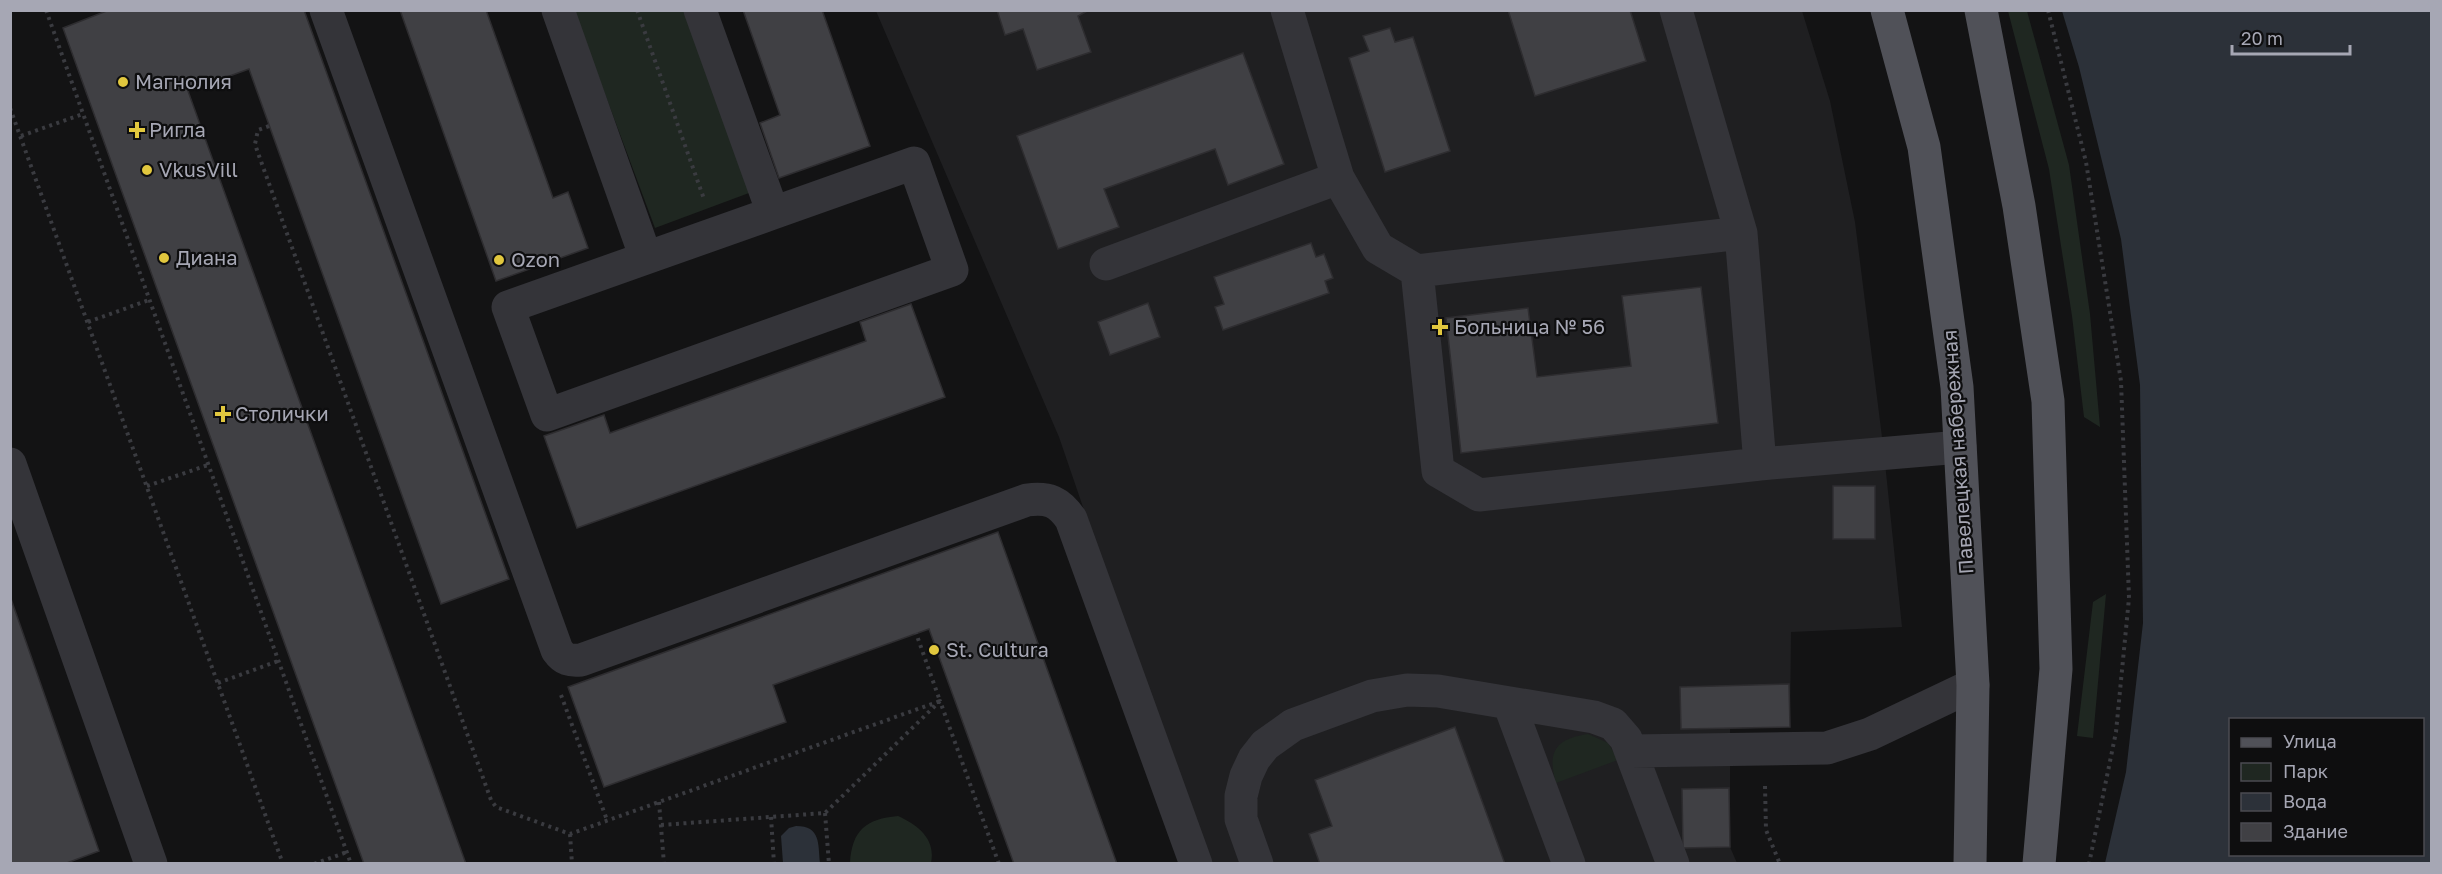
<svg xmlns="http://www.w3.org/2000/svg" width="2442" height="874" viewBox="0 0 2442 874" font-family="'Golos Text',sans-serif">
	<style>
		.built { fill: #1f1f21 }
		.green { fill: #1f2721 }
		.water { fill: #2c3139; fill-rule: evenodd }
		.building { fill: #404044; stroke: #2e2d30; stroke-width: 1.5 }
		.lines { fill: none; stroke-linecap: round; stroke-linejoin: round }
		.path { stroke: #3a3b40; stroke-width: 4; stroke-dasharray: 3 4.5; stroke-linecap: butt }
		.minor { stroke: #343439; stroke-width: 33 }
		.major { stroke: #505158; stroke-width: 33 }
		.poi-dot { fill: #e1c73e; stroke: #0e0e0f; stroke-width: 2 }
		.labels { text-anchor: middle; stroke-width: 4.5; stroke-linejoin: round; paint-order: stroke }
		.poi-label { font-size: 20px; fill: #a6a7b4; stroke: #0e0e0f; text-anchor: start }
		.street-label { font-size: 20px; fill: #a6a7b4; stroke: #0e0e0f }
	</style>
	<rect width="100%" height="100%" fill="#131314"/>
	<path class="built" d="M876,11H1802L1830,101L1855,222L1884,453L1902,627L1791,632L1790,727L1730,729V847L1737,863H1205L1059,437Z"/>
	<path class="green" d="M574,11H690L757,190L655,228Z
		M2008,11H2027L2069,165L2090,314L2100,427L2084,417L2072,316L2049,169Z
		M2106,594L2093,738L2077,736L2093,602Z
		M1588,734L1608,743L1618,760L1556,783C1547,752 1555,739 1588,734Z
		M898,816C918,825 936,839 931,863H850C852,830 866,819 898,816Z"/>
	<path class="water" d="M2062,11H2431V863H2105L2126,772L2143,623L2140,385L2121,239L2079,67ZM2230,720H2422V854H2230Z
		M796,826C821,826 818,844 820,863H783L781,836L789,828Z"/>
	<path class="building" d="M109,10H304L509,579L441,604L249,69L188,91L466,864H364L63,28Z
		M400,10H486L553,198L568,192L588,248L496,281Z
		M743,10H822L870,146L779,178L760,123L780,115Z
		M997,10H1089L1078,16L1091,52L1037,70L1023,29L1005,35Z
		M1508,10H1630L1646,61L1535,96Z
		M1390,28L1395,42L1413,37L1450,151L1385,172L1349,58L1369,51L1363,36Z
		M1243,53L1284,164L1228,185L1215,149L1104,189L1119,227L1058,249L1017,136Z
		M1311,243L1316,257L1324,254L1333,278L1325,281L1329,293L1223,330L1215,307L1224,304L1214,277Z
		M1701,287L1718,423L1461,453L1446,318L1528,308L1537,377L1631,366L1622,296Z
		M1148,303L1160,337L1110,355L1098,322Z
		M911,304L945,397L577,528L544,436L604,415L610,433L866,341L860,322Z
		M1833,486H1875V539H1833Z
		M998,532L1117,864H1014L929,629L773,685L786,722L604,787L568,687Z
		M10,596L99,851L64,864H10Z
		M1789,684L1790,727L1681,729L1680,687Z
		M1455,727L1505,864H1320L1309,834L1332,826L1315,780Z
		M1729,788L1730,847L1683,848L1682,789Z"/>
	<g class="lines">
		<path class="path" d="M46,10L351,864
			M637,10L704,199
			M2048,10L2086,162L2121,381L2129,598L2116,732L2089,864
			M10,108L283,864
			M269,126L258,130L255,144L258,153L491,800L496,807L570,834L940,701L916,633
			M21,136L83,114
			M88,322L149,300
			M147,486L208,465
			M218,683L278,661
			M561,695L607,820
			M1765,786L1766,830L1780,864
			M659,802L664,864
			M825,813L829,864
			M771,817L774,864
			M661,825L825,813L940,701L999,864
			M570,834L572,864
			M314,864L347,852"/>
		<path class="minor" d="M326,10L557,650C564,660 570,661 581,660L1027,500C1049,497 1059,502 1071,519L1196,864
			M558,10L646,258L508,307L547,415L952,270L914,163L773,213L700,10
			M1287,10L1338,178L1378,248L1417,271
			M1676,10L1741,233L1760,464L1479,495L1438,471L1417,271L1741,233
			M646,258L773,213
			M1106,264L1338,178
			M10,464L151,864
			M1760,464L1960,447
			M1509,703L1569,864
			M1631,751L1827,748L1870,734L1973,685
			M1257,864L1241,819V796L1246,776L1254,759L1265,745L1293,725L1372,696L1407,690L1438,691L1594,717L1613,724L1626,739L1673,864"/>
		<path class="major" d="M1887,10L1924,147L1957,387L1973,685L1970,864
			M1981,10L2019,206L2048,401L2056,669L2039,864"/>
	</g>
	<g class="poi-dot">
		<circle cx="123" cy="82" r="6"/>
		<path d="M134 121h6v6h6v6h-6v6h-6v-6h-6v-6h6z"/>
		<circle cx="147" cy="170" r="6"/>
		<circle cx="164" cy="258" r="6"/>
		<circle cx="499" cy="260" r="6"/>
		<path d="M1437 318h6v6h6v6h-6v6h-6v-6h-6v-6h6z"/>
		<path d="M220 405h6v6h6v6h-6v6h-6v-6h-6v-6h6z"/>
		<circle cx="934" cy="650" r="6"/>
	</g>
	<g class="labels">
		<g class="poi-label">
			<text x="135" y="89">Магнолия</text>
			<text x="149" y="137">Ригла</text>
			<text x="159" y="177">VkusVill</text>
			<text x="176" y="265">Диана</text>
			<text x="511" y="267">Ozon</text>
			<text x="1454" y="334">Больница № 56</text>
			<text x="235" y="421">Столички</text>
			<text x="946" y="657">St. Cultura</text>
		</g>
		<g class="street-label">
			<text transform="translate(1958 452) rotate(-94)" y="7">Павелецкая набережная</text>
		</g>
	</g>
	<rect width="2442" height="874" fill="none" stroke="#a6a7b4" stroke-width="24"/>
	<rect x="2229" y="718" width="195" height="138" fill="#0e0e0f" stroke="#4b4b51" stroke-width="1.5"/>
	<rect x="2241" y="738" width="30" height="9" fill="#505158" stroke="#4b4b51" stroke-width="1.5"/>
	<text x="2283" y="748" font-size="18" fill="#a6a7b4">Улица</text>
	<rect x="2241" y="763" width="30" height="18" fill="#1f2721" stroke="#4b4b51" stroke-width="1.5"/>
	<text x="2283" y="778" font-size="18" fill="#a6a7b4">Парк</text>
	<rect x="2241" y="793" width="30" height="18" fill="#2c3139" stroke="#4b4b51" stroke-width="1.5"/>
	<text x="2283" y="808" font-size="18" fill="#a6a7b4">Вода</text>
	<rect x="2241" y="823" width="30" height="18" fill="#404044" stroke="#4b4b51" stroke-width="1.5"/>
	<text x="2283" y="838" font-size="18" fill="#a6a7b4">Здание</text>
	<path d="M2232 45v9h118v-9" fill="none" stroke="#a6a7b4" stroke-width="3"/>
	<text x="2241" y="45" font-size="18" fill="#a6a7b4" stroke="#0e0e0f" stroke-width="4.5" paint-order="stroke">20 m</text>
</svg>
